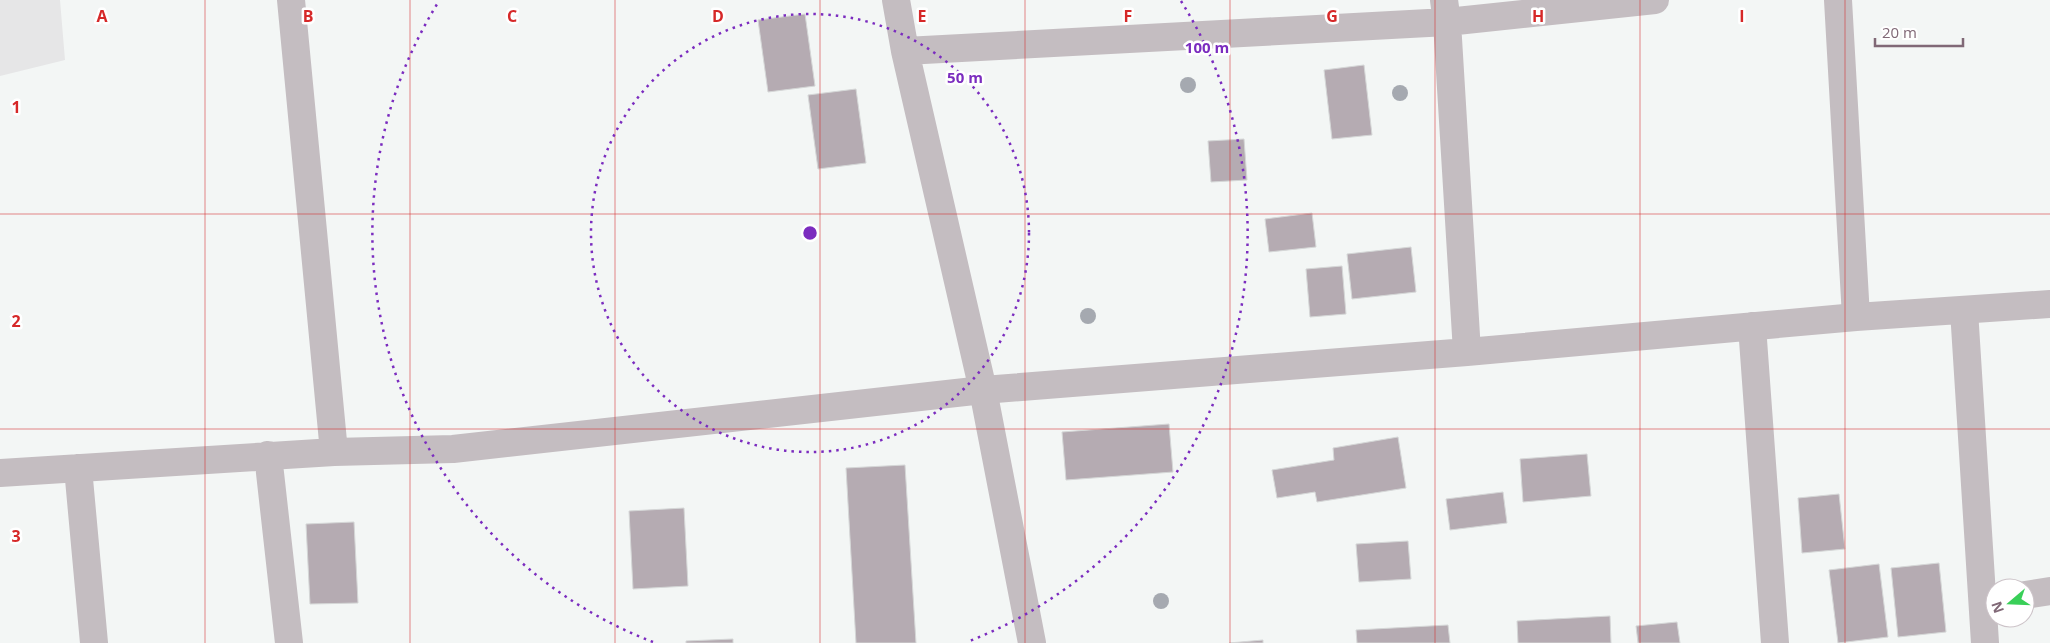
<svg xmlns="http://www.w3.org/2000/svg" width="2050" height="643" viewBox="0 0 2050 643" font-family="'Open Sans',sans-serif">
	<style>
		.built { fill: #e6e6e7 }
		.building { fill: #b5abb2; stroke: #d5d7d7 }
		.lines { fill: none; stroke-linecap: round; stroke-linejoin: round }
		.minor { stroke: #c4bdc1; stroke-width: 28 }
		.tree { fill: #a5a9b0 }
		.grid { fill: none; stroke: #d62828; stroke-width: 1; stroke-opacity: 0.55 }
		.ring { fill: none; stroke: #7b2cbf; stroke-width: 2.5; stroke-dasharray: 2.5 5 }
		.grid-label { font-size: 16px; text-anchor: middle; font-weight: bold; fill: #d62828; stroke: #fff; stroke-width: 5; stroke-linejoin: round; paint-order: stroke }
		.centre { fill: #7b2cbf; stroke: #fff; stroke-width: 2.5 }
		.ring-label { font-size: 15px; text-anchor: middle; font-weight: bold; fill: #7b2cbf; stroke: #fff; stroke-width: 5; stroke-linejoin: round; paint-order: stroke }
	</style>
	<rect width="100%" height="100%" fill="#f3f6f5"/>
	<path class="built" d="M0,0H60L65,60L0,76Z"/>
	<path class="building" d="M805,14L815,86L768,92L758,20Z
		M1364,65L1372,135L1332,139L1324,70Z
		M856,89L866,163L818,169L808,95Z
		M1244,139L1247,180L1211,182L1208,141Z
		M1312,213L1316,247L1269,252L1265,219Z
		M1411,247L1416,292L1352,299L1347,254Z
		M1342,266L1346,314L1310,317L1306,269Z
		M1169,424L1173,472L1066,480L1062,432Z
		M1398,437L1406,488L1317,502L1315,492L1277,498L1272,470L1334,460L1333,448Z
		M1587,454L1591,496L1523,502L1520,459Z
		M905,465L916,643H856L846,468Z
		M1503,492L1507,523L1450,530L1446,499Z
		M1839,494L1845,549L1802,553L1798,498Z
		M684,508L688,586L633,589L629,511Z
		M354,522L358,603L310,604L306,524Z
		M1408,541L1411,579L1359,582L1356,544Z
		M1939,563L1946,632L1898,637L1891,568Z
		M1879,564L1888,637L1838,643L1829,570Z
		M1610,616L1611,643H1518L1517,621Z
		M1677,622L1680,643H1638L1636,626Z
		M1448,625L1450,643H1357L1356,630Z
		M733,639V643H686V641Z
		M1263,640V643H1229Z"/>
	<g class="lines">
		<path class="minor" d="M291,0L334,452
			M896,0L905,51L983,390L1032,643
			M1444,0L1447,22L1467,352
			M1838,0L1856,317
			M905,51L1447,22L1655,0
			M1964,310L1985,643
			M1752,326L1775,643
			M268,455L289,643
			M78,468L94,643
			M0,473L334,452L453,449L983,390L1467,352L1856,317L2050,304
			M2025,595L2050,591"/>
	</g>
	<g class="tree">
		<circle cx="1188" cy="85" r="8"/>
		<circle cx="1400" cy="93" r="8"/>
		<circle cx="1088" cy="316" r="8"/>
		<circle cx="1161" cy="601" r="8"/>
	</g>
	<path class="grid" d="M205,0V643M410,0V643M615,0V643M820,0V643M1025,0V643M1230,0V643M1435,0V643M1640,0V643M1845,0V643M0,214H2050M0,429H2050"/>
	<g class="ring">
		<circle cx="810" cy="233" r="219"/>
		<path d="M653 642A438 438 0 0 1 439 1M1181 1A438 438 0 0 1 967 642"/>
	</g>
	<g class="grid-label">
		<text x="102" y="22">A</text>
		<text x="308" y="22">B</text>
		<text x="512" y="22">C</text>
		<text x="718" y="22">D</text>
		<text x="922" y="22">E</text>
		<text x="1128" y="22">F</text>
		<text x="1332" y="22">G</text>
		<text x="1538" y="22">H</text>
		<text x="1742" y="22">I</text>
		<text x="16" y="113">1</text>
		<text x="16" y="327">2</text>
		<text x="16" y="542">3</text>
	</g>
	<circle cx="810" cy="233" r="8" class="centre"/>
	<g class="ring-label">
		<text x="1207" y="53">100 m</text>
		<text x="965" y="83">50 m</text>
	</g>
	<g transform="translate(2010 603) rotate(251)"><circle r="24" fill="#ffffff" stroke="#ccc3c8"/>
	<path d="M0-4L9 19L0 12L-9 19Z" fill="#39cf58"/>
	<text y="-8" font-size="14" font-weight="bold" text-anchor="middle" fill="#806876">N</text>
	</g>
	<path d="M1875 38v8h88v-8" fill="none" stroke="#806876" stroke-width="2.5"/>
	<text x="1882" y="38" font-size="15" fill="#806876" stroke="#ffffff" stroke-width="4" paint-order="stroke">20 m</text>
</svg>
